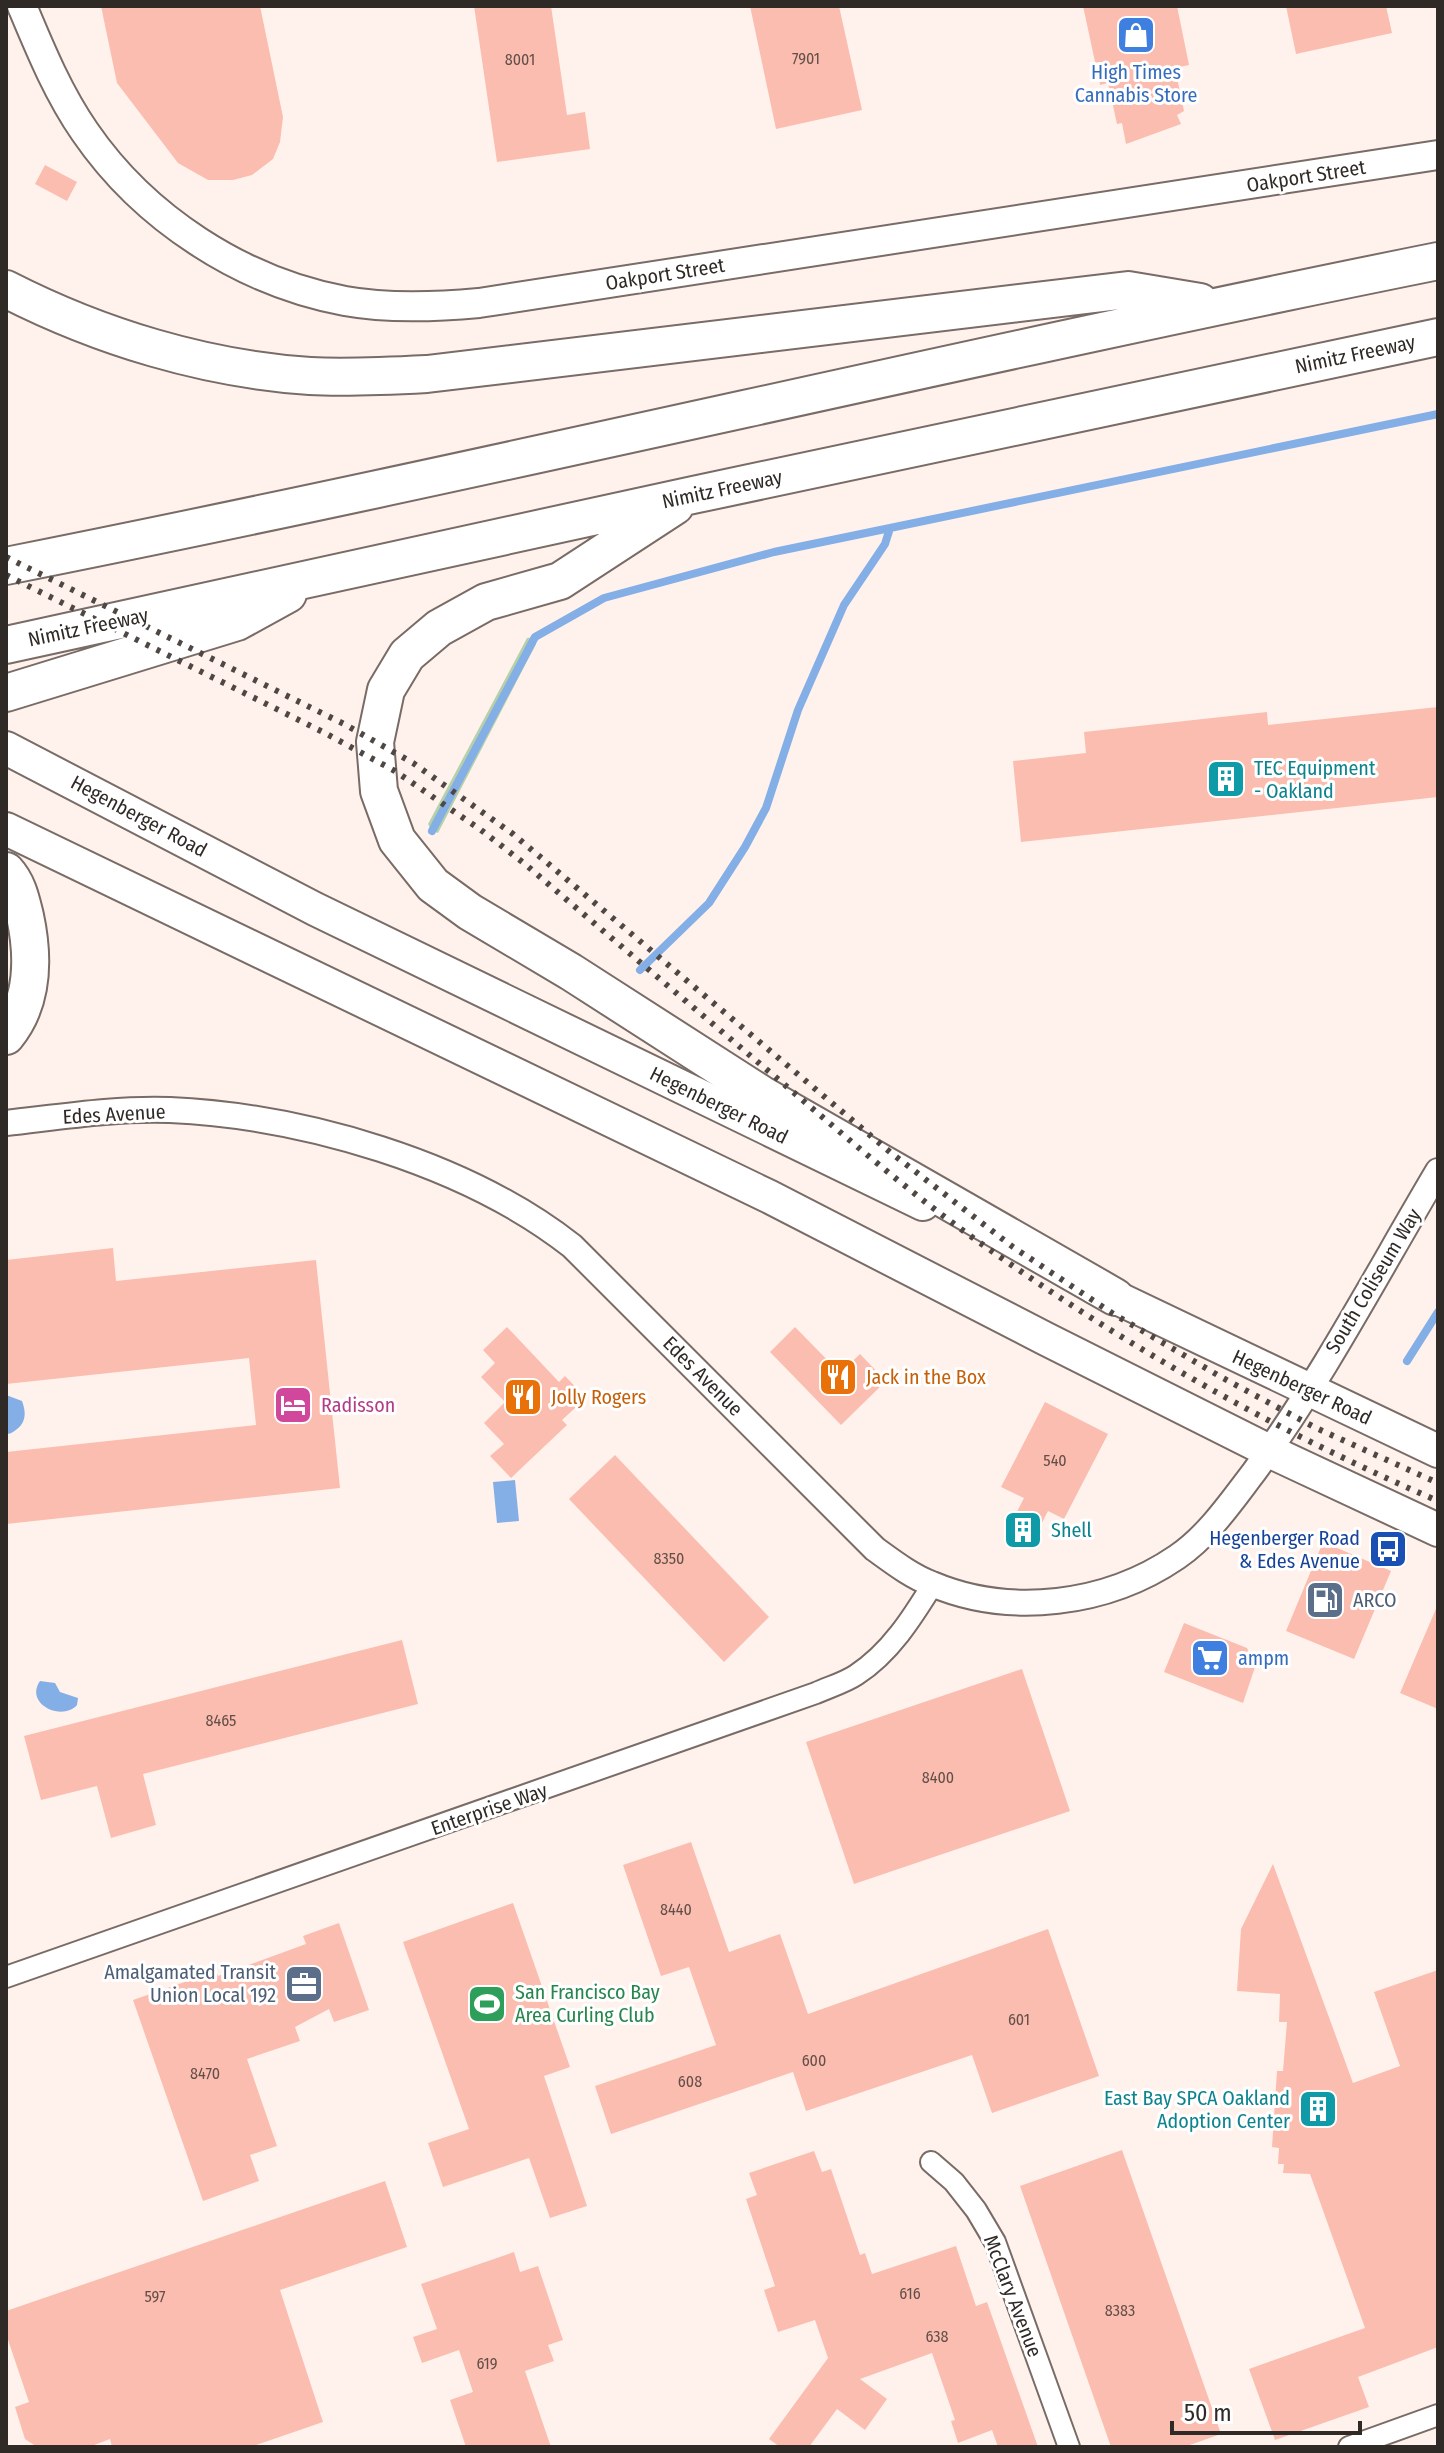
<svg xmlns="http://www.w3.org/2000/svg" width="1444" height="2453" viewBox="0 0 1444 2453" font-family="'Fira Sans Condensed',sans-serif">
	<style>
		.green { fill: #b6d0a9 }
		.water { fill: #84aee6 }
		.lines { fill: none; stroke-linecap: round; stroke-linejoin: round }
		.stream { stroke: #84aee6; stroke-width: 8 }
		.building { fill: #fbbdaf }
		.minor-casing { stroke: #796b65; stroke-width: 24 }
		.tertiary-casing { stroke: #796b65; stroke-width: 28 }
		.secondary-casing { stroke: #796b65; stroke-width: 32 }
		.primary-casing { stroke: #796b65; stroke-width: 36 }
		.motorway-casing { stroke: #796b65; stroke-width: 40 }
		.minor { stroke: #fff; stroke-width: 20 }
		.tertiary { stroke: #fff; stroke-width: 24 }
		.secondary { stroke: #fff; stroke-width: 28 }
		.primary { stroke: #fff; stroke-width: 32 }
		.motorway { stroke: #fff; stroke-width: 36 }
		.rail { stroke: #4e4744; stroke-width: 6; stroke-dasharray: 4 8; stroke-linecap: butt }
		.labels { text-anchor: middle; stroke-width: 6; stroke-linejoin: round; paint-order: stroke }
		.number-label { font-size: 16px; fill: #634f49 }
		.shop-label { font-size: 20px; fill: #366cbe; stroke: #fff }
		.street-label { font-size: 20px; fill: #302a27; stroke: #fff }
		.culture-label { font-size: 20px; fill: #0d838f; stroke: #fff; text-anchor: start }
		.food-label { font-size: 20px; fill: #c56008; stroke: #fff; text-anchor: start }
		.hotel-label { font-size: 20px; fill: #b23c85; stroke: #fff; text-anchor: start }
		.transit-label { font-size: 20px; fill: #164399; stroke: #fff; text-anchor: end }
		.service-label { font-size: 20px; fill: #4e5e75; stroke: #fff; text-anchor: start }
		.leisure-label { font-size: 20px; fill: #27864d; stroke: #fff; text-anchor: start }
	</style>
	<rect width="100%" height="100%" fill="#fff2ec"/>
	<path class="green" d="M535,637L536,644L438,833L432,831L428,824L527,638Z"/>
	<path class="water" d="M6,1395L22,1401C28,1417 24,1427 9,1434L6,1432Z
		M515,1480L519,1521L497,1523L493,1482Z
		M40,1681L55,1683L60,1692L78,1698L77,1705C62,1722 24,1704 40,1681Z"/>
	<g class="lines">
		<path class="stream" d="M432,831L535,637L604,598L774,552L890,528
			M640,970L709,903L745,847L766,808L798,710L844,605L885,544L890,528L1438,414
			M1407,1361L1438,1312"/>
	</g>
	<path class="building" d="M101,6H260L283,117L280,142L273,159L252,175L233,180H208L178,163L117,83Z
		M474,6H551L567,115L585,112L590,149L497,162Z
		M750,6H839L862,110L776,129Z
		M1083,6H1177L1189,65L1175,68L1184,111L1177,115L1181,124L1126,144L1122,123L1117,124L1108,83L1100,85Z
		M1286,6H1386L1392,33L1296,54Z
		M45,165L77,182L67,201L35,184Z
		M1438,707V797L1021,842L1013,761L1086,753L1084,732L1267,712L1268,725Z
		M113,1248L116,1281L316,1260L340,1488L6,1524V1452L256,1425L249,1358L6,1384V1260Z
		M507,1327L559,1382L565,1376L586,1398L562,1420L567,1425L511,1478L490,1456L504,1444L484,1423L505,1402L481,1377L495,1363L483,1350Z
		M795,1327L840,1373L860,1354L886,1381L841,1425L770,1352Z
		M1045,1402L1108,1434L1064,1519L1048,1511L1030,1546L1006,1533L1024,1498L1001,1487Z
		M615,1455L769,1617L724,1662L569,1499Z
		M1323,1542L1391,1571L1354,1659L1286,1631Z
		M1438,1604V1709L1400,1693Z
		M1184,1623L1247,1648L1255,1667L1243,1703L1164,1672Z
		M402,1640L418,1704L143,1774L156,1825L111,1838L97,1786L41,1800L24,1736Z
		M1022,1669L1070,1811L854,1884L806,1742Z
		M691,1842L729,1952L780,1934L808,2014L1048,1929L1099,2076L992,2113L972,2055L806,2111L793,2072L611,2134L595,2086L716,2045L689,1967L661,1976L623,1865Z
		M1273,1864L1353,2083L1400,2066L1374,1992L1438,1970V2347L1358,2377L1369,2407L1275,2440L1249,2369L1365,2328L1310,2174L1283,2173L1284,2164H1278L1279,2148L1272,2147L1277,2071H1283L1287,2022H1279L1280,1994L1237,1991L1241,1929Z
		M513,1903L570,2067L544,2076L587,2206L550,2218L529,2158L443,2187L428,2143L469,2129L403,1942Z
		M339,1923L369,2010L334,2022L329,2009L295,2027L300,2041L247,2059L277,2146L250,2155L259,2181L203,2201L133,2000L216,1971L218,1976L306,1944L303,1936Z
		M1122,2150L1221,2434L1184,2447H1111L1020,2186Z
		M814,2151L822,2172L831,2169L860,2255L865,2253L872,2274L956,2246L976,2306L987,2302L1038,2447H998L992,2430L958,2443L951,2421L955,2420L932,2353L860,2379L887,2399L865,2430L837,2409L809,2447H780L769,2439L828,2358L815,2320L778,2332L764,2290L775,2286L746,2199L757,2195L749,2173Z
		M385,2181L407,2247L280,2290L323,2422L250,2447H112L110,2439L89,2447H37L25,2439L15,2407L29,2402L6,2334V2311Z
		M514,2252L520,2272L538,2266L563,2340L548,2345L554,2361L525,2371L551,2447H466L450,2400L473,2392L459,2350L422,2363L413,2337L437,2329L421,2284Z"/>
	<g class="lines">
		<g class="minor-casing">
			<path id="minor" d="M6,1977L816,1693C829,1687 844,1683 856,1675C890,1653 912,1618 933,1584
				M931,2162L954,2182L976,2210L995,2242L1069,2447
				M1349,2447L1438,2415"/>
		</g>
		<g class="tertiary-casing">
			<path id="tertiary" d="M6,1123C60,1117 115,1108 170,1110C303,1116 466,1163 572,1246L875,1549C893,1562 911,1576 932,1584C1010,1617 1107,1605 1177,1557C1208,1536 1231,1502 1254,1472C1323,1377 1378,1272 1438,1171"/>
		</g>
		<g class="secondary-casing">
			<path id="secondary" d="M22,6C40,49 58,93 85,132C144,218 242,282 345,301C389,309 435,307 479,303L1438,155"/>
		</g>
		<g class="primary-casing">
			<path id="primary" d="M6,748L315,909L923,1204
				M6,829L770,1197L1046,1339L1269,1451L1438,1530
				M1094,1287L1438,1451"/>
		</g>
		<g class="motorway-casing">
			<path id="motorway" d="M6,289C100,337 205,369 310,376C349,378 388,376 427,374L1128,290L1200,302
				M675,506L560,581L486,602L439,628L407,655L386,690L375,742L379,791L397,840L433,885L470,912L571,972L761,1094L1115,1297
				M6,566C485,471 960,357 1438,261
				M6,645L693,495L1438,337
				M6,693L237,622L288,594
				M6,871C18,884 21,900 25,916C34,958 34,1002 6,1036"/>
		</g>
		<use href="#minor" class="minor"/>
		<use href="#tertiary" class="tertiary"/>
		<use href="#secondary" class="secondary"/>
		<use href="#primary" class="primary"/>
		<use href="#motorway" class="motorway"/>
		<path class="rail" d="M6,557L344,724L413,763L513,834L890,1152L1013,1247L1112,1313L1221,1377L1316,1428L1438,1483
			M6,575L323,732L395,771L481,830L525,864C610,937 694,1008 779,1080C846,1137 913,1196 986,1247C1128,1348 1278,1432 1438,1501"/>
	</g>
	<defs>
		<g id="shop-square" transform="scale(2)"><rect x="-9" y="-9" width="18" height="18" rx="4" fill="#3f7fe0" stroke="#fff"/><path d="M-5-2.5h2.3a2.7 3.5 0 0 1 5.4 0H5L5.5 6h-11ZM-1.5-2.5h3a1.5 2.3 0 0 0-3 0Z" fill="#fff"/></g>
		<g id="building-square" transform="scale(2)"><rect x="-9" y="-9" width="18" height="18" rx="4" fill="#0f9aa8" stroke="#fff"/><path d="M-4-6H4V6H1V3H-1V6H-4ZM-2.5-4.3h1.7v1.8h-1.7ZM.8-4.3h1.7v1.8H.8ZM-2.5-1h1.7V.8h-1.7ZM.8-1h1.7V.8H.8Z" fill="#fff"/></g>
		<g id="restaurant-square" transform="scale(2)"><rect x="-9" y="-9" width="18" height="18" rx="4" fill="#e8710a" stroke="#fff"/><path d="M-5-6h1v4h1v-4h1v4h1v-4h1v5L-1.5 .5V6h-2V.5L-5-1ZM5-6V6H3V1.5H1.5Q1.5-4 5-6Z" fill="#fff"/></g>
		<g id="hotel-square" transform="scale(2)"><rect x="-9" y="-9" width="18" height="18" rx="4" fill="#d1479c" stroke="#fff"/><path d="M-6-4.5h1.5V1H6V5H4.5V3h-9V5H-6ZM-4 0a1.8 1.8 0 1 1 3.6 0ZM.5 0V-2.5h3Q6-2.5 6 0Z" fill="#fff"/></g>
		<g id="bus-square" transform="scale(2)"><rect x="-9" y="-9" width="18" height="18" rx="4" fill="#1a4fb4" stroke="#fff"/><path d="M-5-6H5V4H4V6H2V4H-2V6H-4V4H-5ZM-3.5-4V0h7V-4ZM-3.5 1.2v1.5H-2V1.2ZM2 1.2v1.5H3.5V1.2Z" fill="#fff"/></g>
		<g id="fuel-square" transform="scale(2)"><rect x="-9" y="-9" width="18" height="18" rx="4" fill="#5c6f8a" stroke="#fff"/><path d="M-5.5-6h7V0h2V4h1.3V-2.5L3-4.5l.8-.8L6-3V5H2.5V1h-1V6h-7ZM-4.2-4.7v3.2H.2V-4.7Z" fill="#fff"/></g>
		<g id="supermarket-square" transform="scale(2)"><rect x="-9" y="-9" width="18" height="18" rx="4" fill="#3f7fe0" stroke="#fff"/><path d="M-6-5.5h2.5l.6 2H6L4.5 2H-2.5L-4.4-4H-6ZM-1.5 3.2a1.3 1.3 0 1 0 .1 0ZM3 3.2a1.3 1.3 0 1 0 .1 0Z" fill="#fff"/></g>
		<g id="office-square" transform="scale(2)"><rect x="-9" y="-9" width="18" height="18" rx="4" fill="#5c6f8a" stroke="#fff"/><path d="M-6-3h4V-5.5h4V-3h4V5H-6ZM-1-4.5V-3h2v-1.5ZM-6 0V1H6V0Z" fill="#fff"/></g>
		<g id="stadium-square" transform="scale(2)"><rect x="-9" y="-9" width="18" height="18" rx="4" fill="#2e9e5b" stroke="#fff"/><path d="M0-5a6.5 5 0 1 0 0 10a6.5 5 0 1 0 0-10ZM-3.5-1.8h7v3.6h-7Z" fill="#fff"/></g>
	</defs>
	<g fill-rule="evenodd">
		<use href="#shop-square" x="1136" y="35"/>
		<use href="#building-square" x="1226" y="779"/>
		<use href="#restaurant-square" x="838" y="1377"/>
		<use href="#restaurant-square" x="523" y="1397"/>
		<use href="#hotel-square" x="293" y="1405"/>
		<use href="#building-square" x="1023" y="1530"/>
		<use href="#bus-square" x="1388" y="1549"/>
		<use href="#fuel-square" x="1325" y="1600"/>
		<use href="#supermarket-square" x="1210" y="1658"/>
		<use href="#office-square" x="304" y="1984"/>
		<use href="#stadium-square" x="487" y="2004"/>
		<use href="#building-square" x="1318" y="2109"/>
	</g>
	<g class="labels">
		<g class="number-label">
			<text x="806" y="64">7901</text>
			<text x="520" y="65">8001</text>
			<text x="1055" y="1466">540</text>
			<text x="669" y="1564">8350</text>
			<text x="221" y="1726">8465</text>
			<text x="938" y="1783">8400</text>
			<text x="676" y="1915">8440</text>
			<text x="1019" y="2025">601</text>
			<text x="814" y="2066">600</text>
			<text x="205" y="2079">8470</text>
			<text x="690" y="2087">608</text>
			<text x="910" y="2299">616</text>
			<text x="155" y="2302">597</text>
			<text x="1120" y="2316">8383</text>
			<text x="937" y="2342">638</text>
			<text x="487" y="2369">619</text>
		</g>
		<g class="shop-label">
			<text x="1136" y="79">High Times<tspan x="1136" dy="23">Cannabis Store</tspan></text>
			<text x="1238" y="1665" text-anchor="start">ampm</text>
		</g>
		<g class="street-label">
			<text transform="translate(1306 176) rotate(-9)" y="7">Oakport Street</text>
			<text transform="translate(665 274) rotate(-9)" y="7">Oakport Street</text>
			<text transform="translate(1355 354) rotate(-12)" y="7">Nimitz Freeway</text>
			<text transform="translate(722 489) rotate(-12)" y="7">Nimitz Freeway</text>
			<text transform="translate(88 627) rotate(-12)" y="7">Nimitz Freeway</text>
			<text transform="translate(139 816) rotate(28)" y="7">Hegenberger Road</text>
			<text transform="translate(719 1105) rotate(26)" y="7">Hegenberger Road</text>
			<text transform="translate(114 1114) rotate(-3)" y="7">Edes Avenue</text>
			<text transform="translate(1373 1281) rotate(-59)" y="7">South Coliseum Way</text>
			<text transform="translate(703 1376) rotate(45)" y="7">Edes Avenue</text>
			<text transform="translate(1302 1387) rotate(25)" y="7">Hegenberger Road</text>
			<text transform="translate(489 1809) rotate(-19)" y="7">Enterprise Way</text>
			<text transform="translate(1013 2296) rotate(69)" y="7">McClary Avenue</text>
		</g>
		<g class="culture-label">
			<text x="1254" y="775">TEC Equipment<tspan x="1254" dy="23">- Oakland</tspan></text>
			<text x="1051" y="1537">Shell</text>
			<text x="1290" y="2105" text-anchor="end">East Bay SPCA Oakland<tspan x="1290" dy="23">Adoption Center</tspan></text>
		</g>
		<g class="food-label">
			<text x="866" y="1384">Jack in the Box</text>
			<text x="551" y="1404">Jolly Rogers</text>
		</g>
		<g class="hotel-label">
			<text x="321" y="1412">Radisson</text>
		</g>
		<g class="transit-label">
			<text x="1360" y="1545">Hegenberger Road<tspan x="1360" dy="23">&amp; Edes Avenue</tspan></text>
		</g>
		<g class="service-label">
			<text x="1353" y="1607">ARCO</text>
			<text x="276" y="1979" text-anchor="end">Amalgamated Transit<tspan x="276" dy="23">Union Local 192</tspan></text>
		</g>
		<g class="leisure-label">
			<text x="515" y="1999">San Francisco Bay<tspan x="515" dy="23">Area Curling Club</tspan></text>
		</g>
	</g>
	<rect width="1444" height="2453" fill="none" stroke="#302a27" stroke-width="16"/>
	<path d="M1172 2421v12h188v-12" fill="none" stroke="#302a27" stroke-width="4"/>
	<text x="1184" y="2421" font-size="24" fill="#302a27" stroke="#ffffff" stroke-width="6" paint-order="stroke">50 m</text>
</svg>
